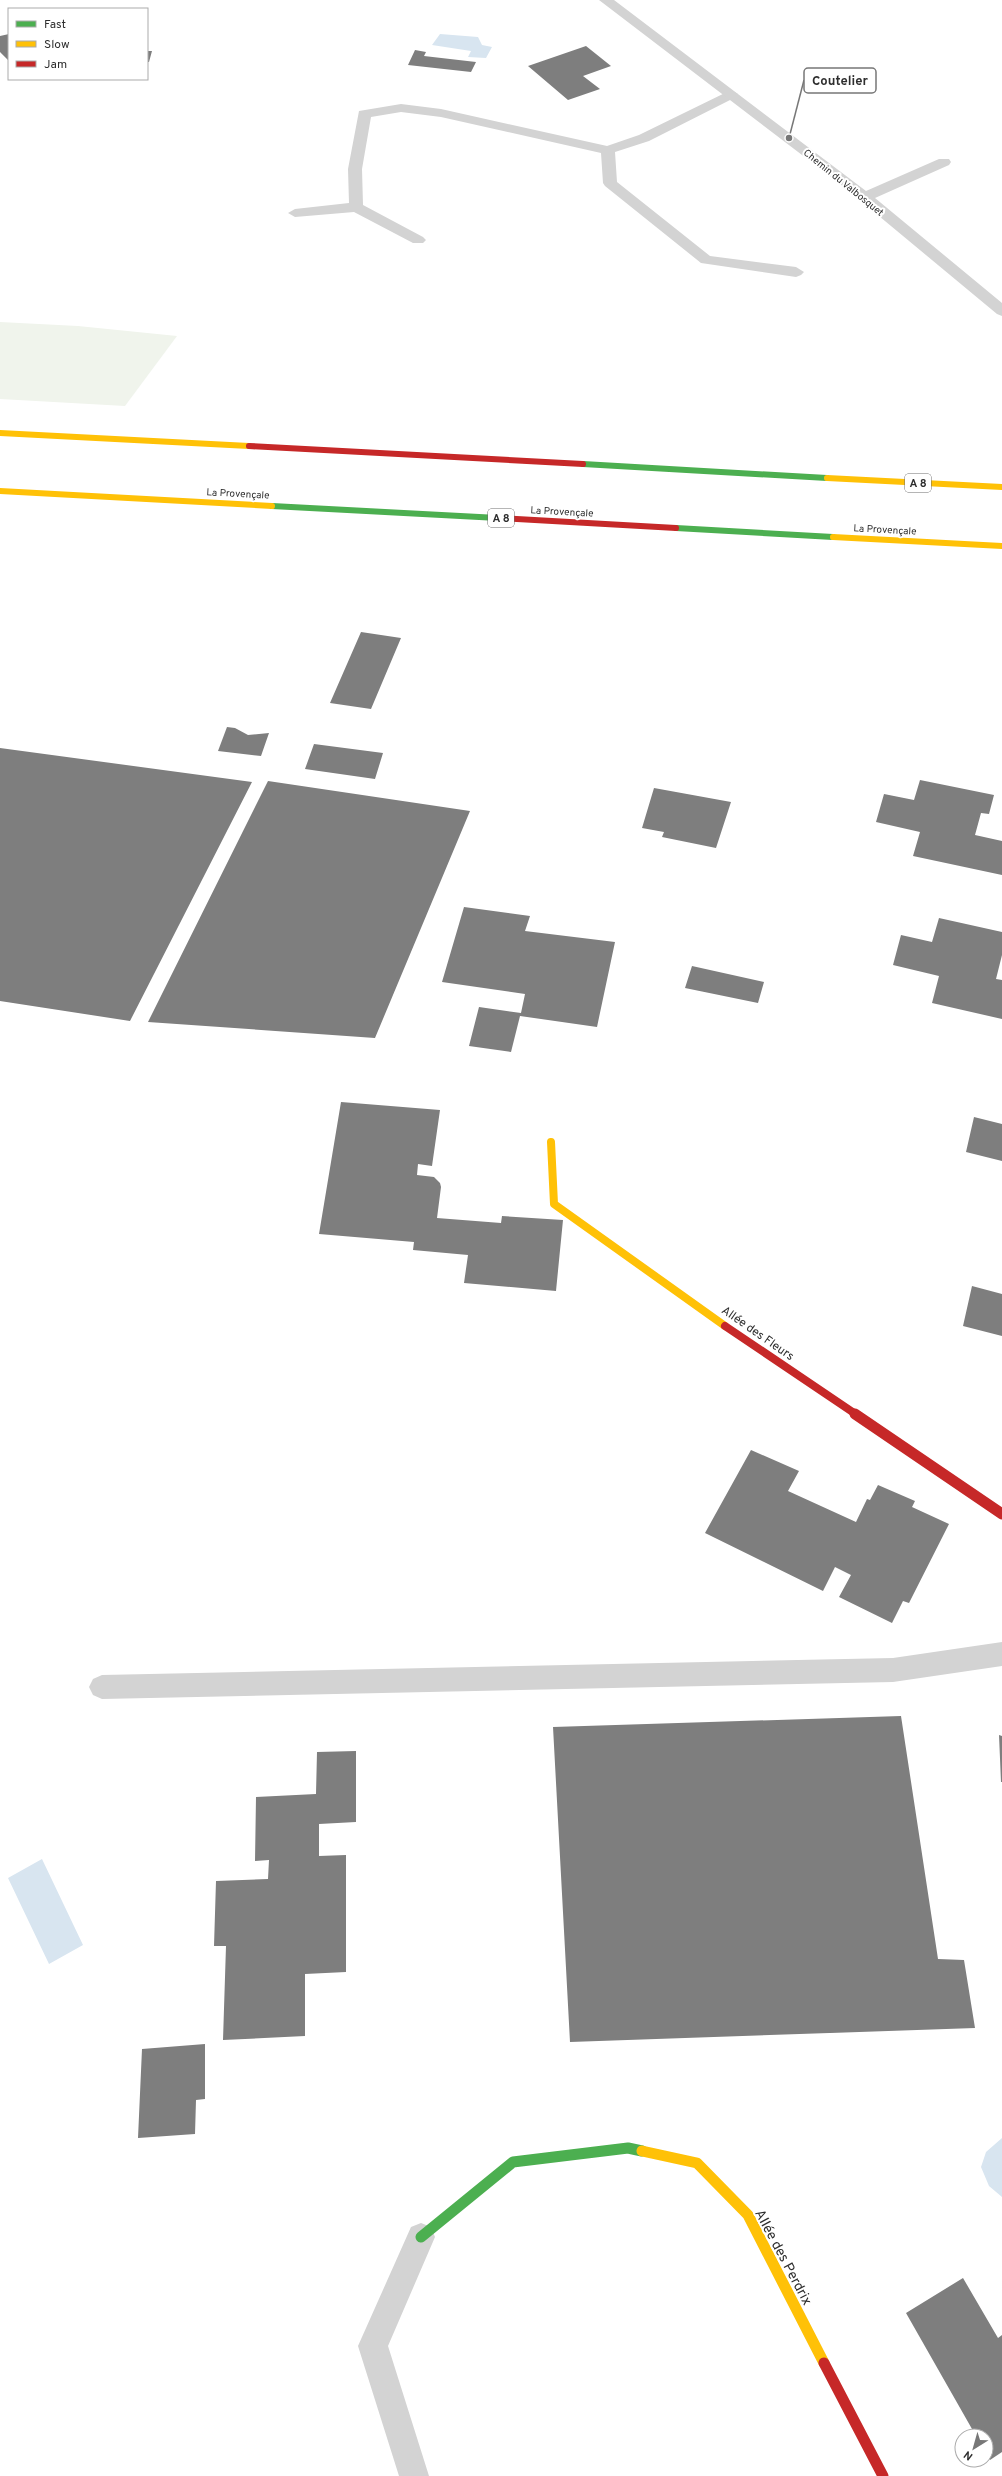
<svg xmlns="http://www.w3.org/2000/svg" width="1002" height="2476" viewBox="0 0 1002 2476" font-family="Overpass,sans-serif">
	<style>
		.green { fill: #f0f4ec }
		.water { fill: #d8e5f0 }
		.building { fill: #7e7e7e }
		.lines { fill: none; stroke-linecap: round; stroke-linejoin: round }
		.lane { fill: #d3d3d3; fill-rule: evenodd }
		.street { fill: #d3d3d3; fill-rule: evenodd }
		.fast-far1 { stroke: #4caf50; stroke-width: 6 }
		.fast { stroke: #4caf50; stroke-width: 11 }
		.slow-far2 { stroke: #ffc107; stroke-width: 6 }
		.slow-far1 { stroke: #ffc107; stroke-width: 8 }
		.slow { stroke: #ffc107; stroke-width: 11 }
		.jam-far2 { stroke: #c62828; stroke-width: 6 }
		.jam-far1 { stroke: #c62828; stroke-width: 8 }
		.jam { stroke: #c62828; stroke-width: 11 }
		.labels { text-anchor: middle; stroke-width: 4; stroke-linejoin: round; paint-order: stroke }
		.far-street-label { font-size: 10px; fill: #2e2e2e; stroke: #fff }
		.shield { fill: #fff; stroke: #6d6d6d; stroke-width: 1 }
		.shield-label { font-size: 11px; font-weight: bold; fill: #2e2e2e }
		.street-label { font-size: 12px; fill: #2e2e2e; stroke: #fff }
		.near-street-label { font-size: 14px; fill: #2e2e2e; stroke: #fff }
		.leader { fill: none; stroke: #777; stroke-width: 1.5 }
		.callout-dot { fill: #777; stroke: #fff; stroke-width: 1.5 }
		.callout { fill: #fff; stroke: #777; stroke-width: 1.5 }
		.callout-label { font-size: 13px; text-anchor: middle; font-weight: bold; fill: #2e2e2e }
	</style>
	<rect width="100%" height="100%" fill="#fff"/>
	<path class="green" d="M0,322L78,326L177,336L125,406L0,399Z"/>
	<path class="water" d="M440,34L478,37L482,45L492,47L486,58L468,57L471,51L432,45Z
		M42,1859L83,1945L49,1964L8,1878Z
		M1002,2138V2197L989,2186L981,2167L986,2152Z"/>
	<path class="building" d="M9,34V61L0,52V36Z
		M586,46L611,66L583,76L600,89L568,100L528,66Z
		M415,50L426,52L424,56L476,62L471,72L408,65Z
		M147,51H152L149,62H147Z
		M361,632L401,638L371,709L330,703Z
		M227,727L235,728L248,735L269,733L261,756L218,751Z
		M314,744L383,753L375,779L305,769Z
		M0,748L252,782L130,1021L0,1001Z
		M920,780L994,795L989,814L981,813L975,835L1002,841V875L913,856L920,832L876,822L884,794L914,800Z
		M268,781L470,811L375,1038L148,1022Z
		M654,788L731,802L716,848L662,837L664,832L642,828Z
		M464,907L530,916L525,931L615,942L597,1027L520,1016L511,1052L469,1046L479,1007L521,1013L525,994L442,982Z
		M939,918L1002,932V955L996,979L1002,980V1019L932,1003L939,976L893,965L901,935L932,942Z
		M692,966L764,982L758,1003L685,988Z
		M341,1102L440,1110L432,1166L418,1164L417,1175L434,1177L440,1183L441,1187L437,1218L501,1223L502,1216L563,1220L556,1291L464,1283L468,1255L413,1250L414,1242L319,1234Z
		M974,1117L1002,1124V1161L966,1152Z
		M972,1286L1002,1294V1336L963,1326Z
		M751,1450L799,1471L788,1491L856,1522L867,1499L870,1500L878,1485L915,1501L912,1507L949,1524L909,1603L903,1601L892,1623L839,1597L851,1575L835,1567L823,1591L705,1533Z
		M901,1716L938,1959L964,1960L975,2028L570,2042L553,1727Z
		M999,1735L1002,1736V1782H1001Z
		M356,1751V1822L319,1824V1856L346,1855V1972L305,1974V2036L223,2040L226,1946H214L216,1881L268,1879L269,1860L255,1861L256,1797L316,1794L317,1752Z
		M205,2044V2099L196,2100L195,2134L138,2138L142,2049Z
		M963,2278L998,2338L1002,2335V2452L990,2460L986,2453V2436H976L906,2313Z"/>
	<g class="lines">
		<path class="lane" d="M731,90L738,94L736,97L649,141L615,152L617,182L710,256L796,267L804,272L801,275L796,277L701,263L605,186L603,183L601,153L441,117L401,112L371,117L362,169L363,205L423,237L426,240L423,243H413L354,212L295,217L288,213L295,209L349,203L348,169L359,111L401,104L441,109L607,146L639,135Z
			M1002,1642V1666L893,1682L102,1699L93,1695L89,1687L93,1679L102,1675L893,1658Z
			M421,2223L431,2227L435,2237L388,2346L429,2476H399L358,2346L411,2227Z"/>
		<path class="street" d="M599,0H614L866,191L939,159H949L951,162L949,165L875,198L1002,303V316L997,314L844,187Z"/>
		<path class="fast-far1" d="M583,464L827,478
			M272,506L498,518
			M676,528L833,537"/>
		<path class="fast" d="M421,2237L513,2162L628,2148L642,2151"/>
		<path class="slow-far2" d="M0,433L249,446
			M827,478L1002,487
			M0,491L272,506
			M833,537L1002,546"/>
		<path class="slow-far1" d="M551,1142L554,1204L725,1326"/>
		<path class="slow" d="M642,2151L697,2163L748,2215L824,2363"/>
		<path class="jam-far2" d="M249,446L583,464
			M498,518L676,528"/>
		<path class="jam-far1" d="M725,1326L857,1415"/>
		<path class="jam" d="M855,1414L1002,1514
			M824,2363L883,2476"/>
	</g>
	<g class="labels">
		<g class="far-street-label">
			<text transform="translate(844 182) rotate(39)" y="4">Chemin du Valbosquet</text>
			<text transform="translate(238 493) rotate(3)" y="4">La Provençale</text>
			<text transform="translate(562 511) rotate(3)" y="4">La Provençale</text>
			<text transform="translate(885 529) rotate(3)" y="4">La Provençale</text>
		</g>
		<g class="shield">
			<rect x="905" y="474" width="26" height="18" rx="3"/>
			<rect x="488" y="509" width="26" height="18" rx="3"/>
		</g>
		<g class="shield-label">
			<text x="918" y="487">A 8</text>
			<text x="501" y="522">A 8</text>
		</g>
		<g class="street-label">
			<text transform="translate(758 1333) rotate(35)" y="4">Allée des Fleurs</text>
		</g>
		<g class="near-street-label">
			<text transform="translate(784 2257) rotate(62)" y="5">Allée des Perdrix</text>
		</g>
	</g>
	<path class="leader" d="M789 138L804 80"/>
	<circle class="callout-dot" cx="789" cy="138" r="4"/>
	<rect class="callout" x="804" y="68" width="72" height="25" rx="4"/>
	<g class="callout-label">
		<text x="840" y="85">Coutelier</text>
	</g>
	<rect x="8" y="8" width="140" height="72" fill="#ffffff" stroke="#ababab"/>
	<rect x="16" y="21" width="20" height="6" fill="#4caf50" stroke="#ababab"/>
	<text x="44" y="28" font-size="12" fill="#2e2e2e">Fast</text>
	<rect x="16" y="41" width="20" height="6" fill="#ffc107" stroke="#ababab"/>
	<text x="44" y="48" font-size="12" fill="#2e2e2e">Slow</text>
	<rect x="16" y="61" width="20" height="6" fill="#c62828" stroke="#ababab"/>
	<text x="44" y="68" font-size="12" fill="#2e2e2e">Jam</text>
	<g transform="translate(974 2448) rotate(217)"><circle r="19" fill="#ffffff" stroke="#ababab"/>
	<path d="M0-3L7 15L0 10L-7 15Z" fill="#777777"/>
	<text y="-6" font-size="11" font-weight="bold" text-anchor="middle" fill="#2e2e2e">N</text>
	</g>
</svg>
